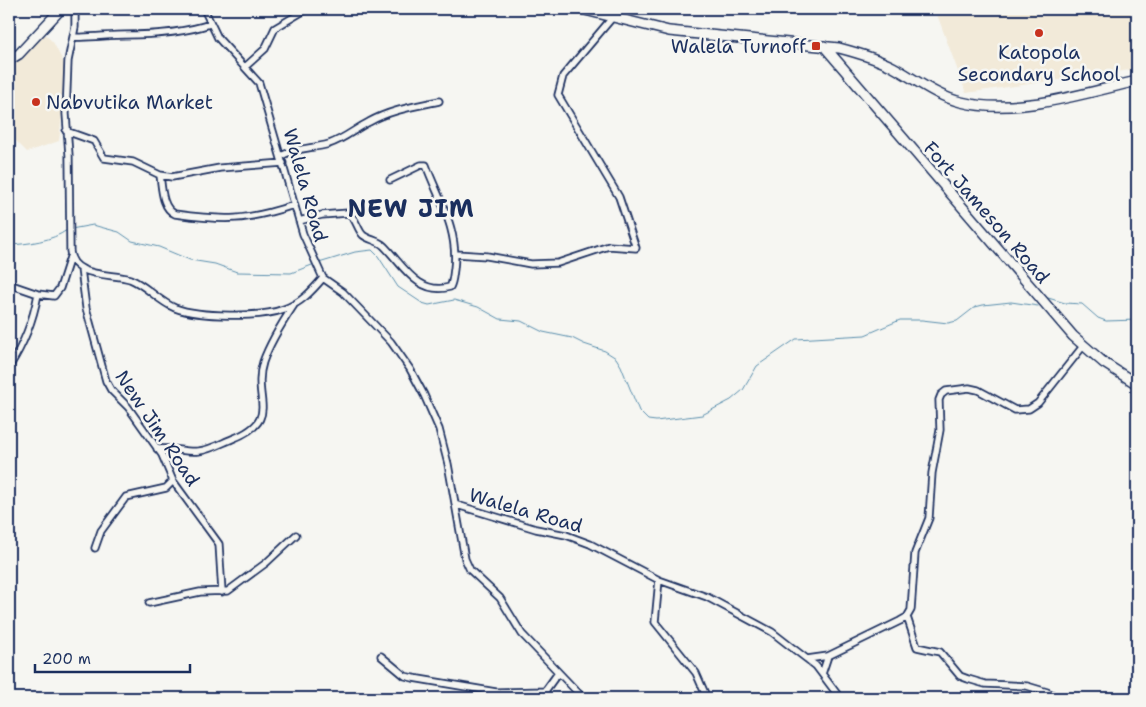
<svg xmlns="http://www.w3.org/2000/svg" width="1146" height="707" viewBox="0 0 1146 707" font-family="'Shantell Sans',sans-serif">
	<style>
		.built { fill: #f2ead9 }
		.lines { fill: none; stroke-linecap: round; stroke-linejoin: round }
		.stream { stroke: #598ead; stroke-width: 1 }
		.street-casing { stroke: #1b2f5e; stroke-width: 9 }
		.secondary-casing { stroke: #1b2f5e; stroke-width: 12 }
		.street { stroke: #f6f6f2; stroke-width: 5.5 }
		.secondary { stroke: #f6f6f2; stroke-width: 9 }
		.poi-dot { fill: #c8321e; stroke: #f6f6f2; stroke-width: 2 }
		.labels { text-anchor: middle; stroke-width: 5; stroke-linejoin: round; paint-order: stroke }
		.poi-label { font-size: 19px; fill: #1b2f5e; stroke: #f6f6f2; text-anchor: end }
		.street-label { font-size: 19px; fill: #1b2f5e; stroke: #f6f6f2 }
		.district-label { font-size: 24px; font-weight: bold; letter-spacing: 1px; fill: #1b2f5e; stroke: #f6f6f2 }
	</style>
	<rect width="100%" height="100%" fill="#f6f6f2"/>
	<filter id="ink" filterUnits="userSpaceOnUse"><feTurbulence type="fractalNoise" baseFrequency=".02" numOctaves="2"/><feDisplacementMap in="SourceGraphic" scale="10" xChannelSelector="R" yChannelSelector="G"/><feConvolveMatrix kernelMatrix="1 2 1 2 8 2 1 2 1" color-interpolation-filters="sRGB"/></filter>
	<g filter="url(#ink)">
		<path class="built" d="M935,9H1130L1137,69L966,93Z
			M41,31L53,42L67,69L59,141L27,152L9,134V64Z"/>
		<g class="lines">
			<path class="stream" d="M71,229L93,225L100,227L119,232L132,241L159,247L190,260L215,264L237,272L291,273L312,265
				M9,245C28,244 52,241 67,230
				M319,263L355,252L372,250L378,256L398,287L422,303L429,305L454,300L478,307L500,319L521,321L543,332L572,338L584,344L605,351L616,358L621,366L639,411L648,420L656,421L702,415L731,400L743,390L757,366L796,339L865,335L900,320H922L948,323L957,321L975,307L983,305L1011,302L1038,306
				M1048,298L1065,303L1082,304L1098,318L1106,321L1137,320"/>
			<g class="street-casing">
				<path id="street" d="M75,9V27L68,61L66,114L69,155L70,251C72,278 110,273 130,279C146,285 158,301 175,308C199,317 261,318 284,309C301,303 312,291 323,278
					M204,9L218,38L259,83L303,234L323,278L343,292L391,342L410,369L424,395L439,429L448,464L465,559L470,570L500,598L522,634L583,698
					M74,37C91,38 108,35 125,35C154,35 183,33 210,24
					M245,67L265,49L275,28L307,9
					M66,131L94,141L104,158L133,162L160,175L172,177L220,168L283,163
					M281,156C298,147 311,149 329,144C344,139 355,129 369,122C390,110 416,106 439,101
					M160,175C162,189 162,208 175,214C225,221 246,221 294,205
					M299,221L322,215L348,213C356,217 357,229 363,235C369,240 378,240 384,246C403,265 418,296 450,287C453,282 453,275 454,269C459,230 439,200 426,165H421L390,180
					M456,254L487,256L531,264L558,263L609,246L636,248L619,197L558,95L563,76L612,18
					M81,269L86,308L106,381L111,390L128,407L162,455L173,481L219,544L222,592
					M9,284L38,294L54,296L60,288L70,257
					M9,367C24,344 33,321 38,294
					M157,449C172,447 186,453 199,451C210,450 222,443 232,439C283,419 251,399 263,362C270,342 282,323 294,305
					M457,505L536,529L566,535L590,544L659,580L707,597L772,632L790,646L816,666L840,698
					M95,548L101,531L126,497L166,488L173,481
					M659,580L655,622L696,673L707,698
					M149,603L200,592L228,591L266,563L296,535
					M907,617L917,647L940,652L960,676L968,679L985,684L1027,686L1047,692L1058,698
					M381,656L405,676L413,678L496,692L546,691
					M807,659L828,656L900,621L907,617L911,610L915,553L929,518L932,473L940,430L939,400L941,395L946,391L969,388L978,390L1015,410L1029,409L1038,403L1084,345
					M822,674L828,656
					M540,698L558,673"/>
			</g>
			<g class="secondary-casing">
				<path id="secondary" d="M581,9L669,31L839,48C858,53 876,58 893,67C915,79 936,96 961,102C1015,116 1084,93 1137,81
					M824,46L1073,336L1104,363L1137,384
					M9,60L19,54L61,9"/>
			</g>
			<use href="#street" class="street"/>
			<use href="#secondary" class="secondary"/>
		</g>
	</g>
	<g class="poi-dot">
		<circle cx="1039" cy="33" r="5"/>
		<rect x="811" y="41" width="10" height="10" rx="2.5"/>
		<circle cx="36" cy="102" r="5"/>
	</g>
	<g class="labels">
		<g class="poi-label">
			<text x="806" y="53">Walela Turnoff</text>
			<text x="1039" y="59" text-anchor="middle">Katopola<tspan x="1039" dy="22">Secondary School</tspan></text>
			<text x="46" y="109" text-anchor="start">Nabvutika Market</text>
		</g>
		<g class="street-label">
			<text transform="translate(306 185) rotate(74)" y="7">Walela Road</text>
			<text transform="translate(987 212) rotate(49)" y="7">Fort Jameson Road</text>
			<text transform="translate(158 428) rotate(56)" y="7">New Jim Road</text>
			<text transform="translate(526 510) rotate(16)" y="7">Walela Road</text>
		</g>
		<g class="district-label">
			<text x="411" y="217">NEW JIM</text>
		</g>
	</g>
	<rect width="1146" height="707" fill="none" stroke="#f6f6f2" stroke-width="30"/>
	<rect x="15" y="15" width="1116" height="677" fill="none" stroke="#1b2f5e" stroke-width="2" filter="url(#ink)"/>
	<path d="M35 664v8h155v-8" fill="none" stroke="#1b2f5e" stroke-width="2.5"/>
	<text x="42" y="664" font-size="15" fill="#1b2f5e" stroke="#f6f6f2" stroke-width="4" paint-order="stroke">200 m</text>
</svg>
